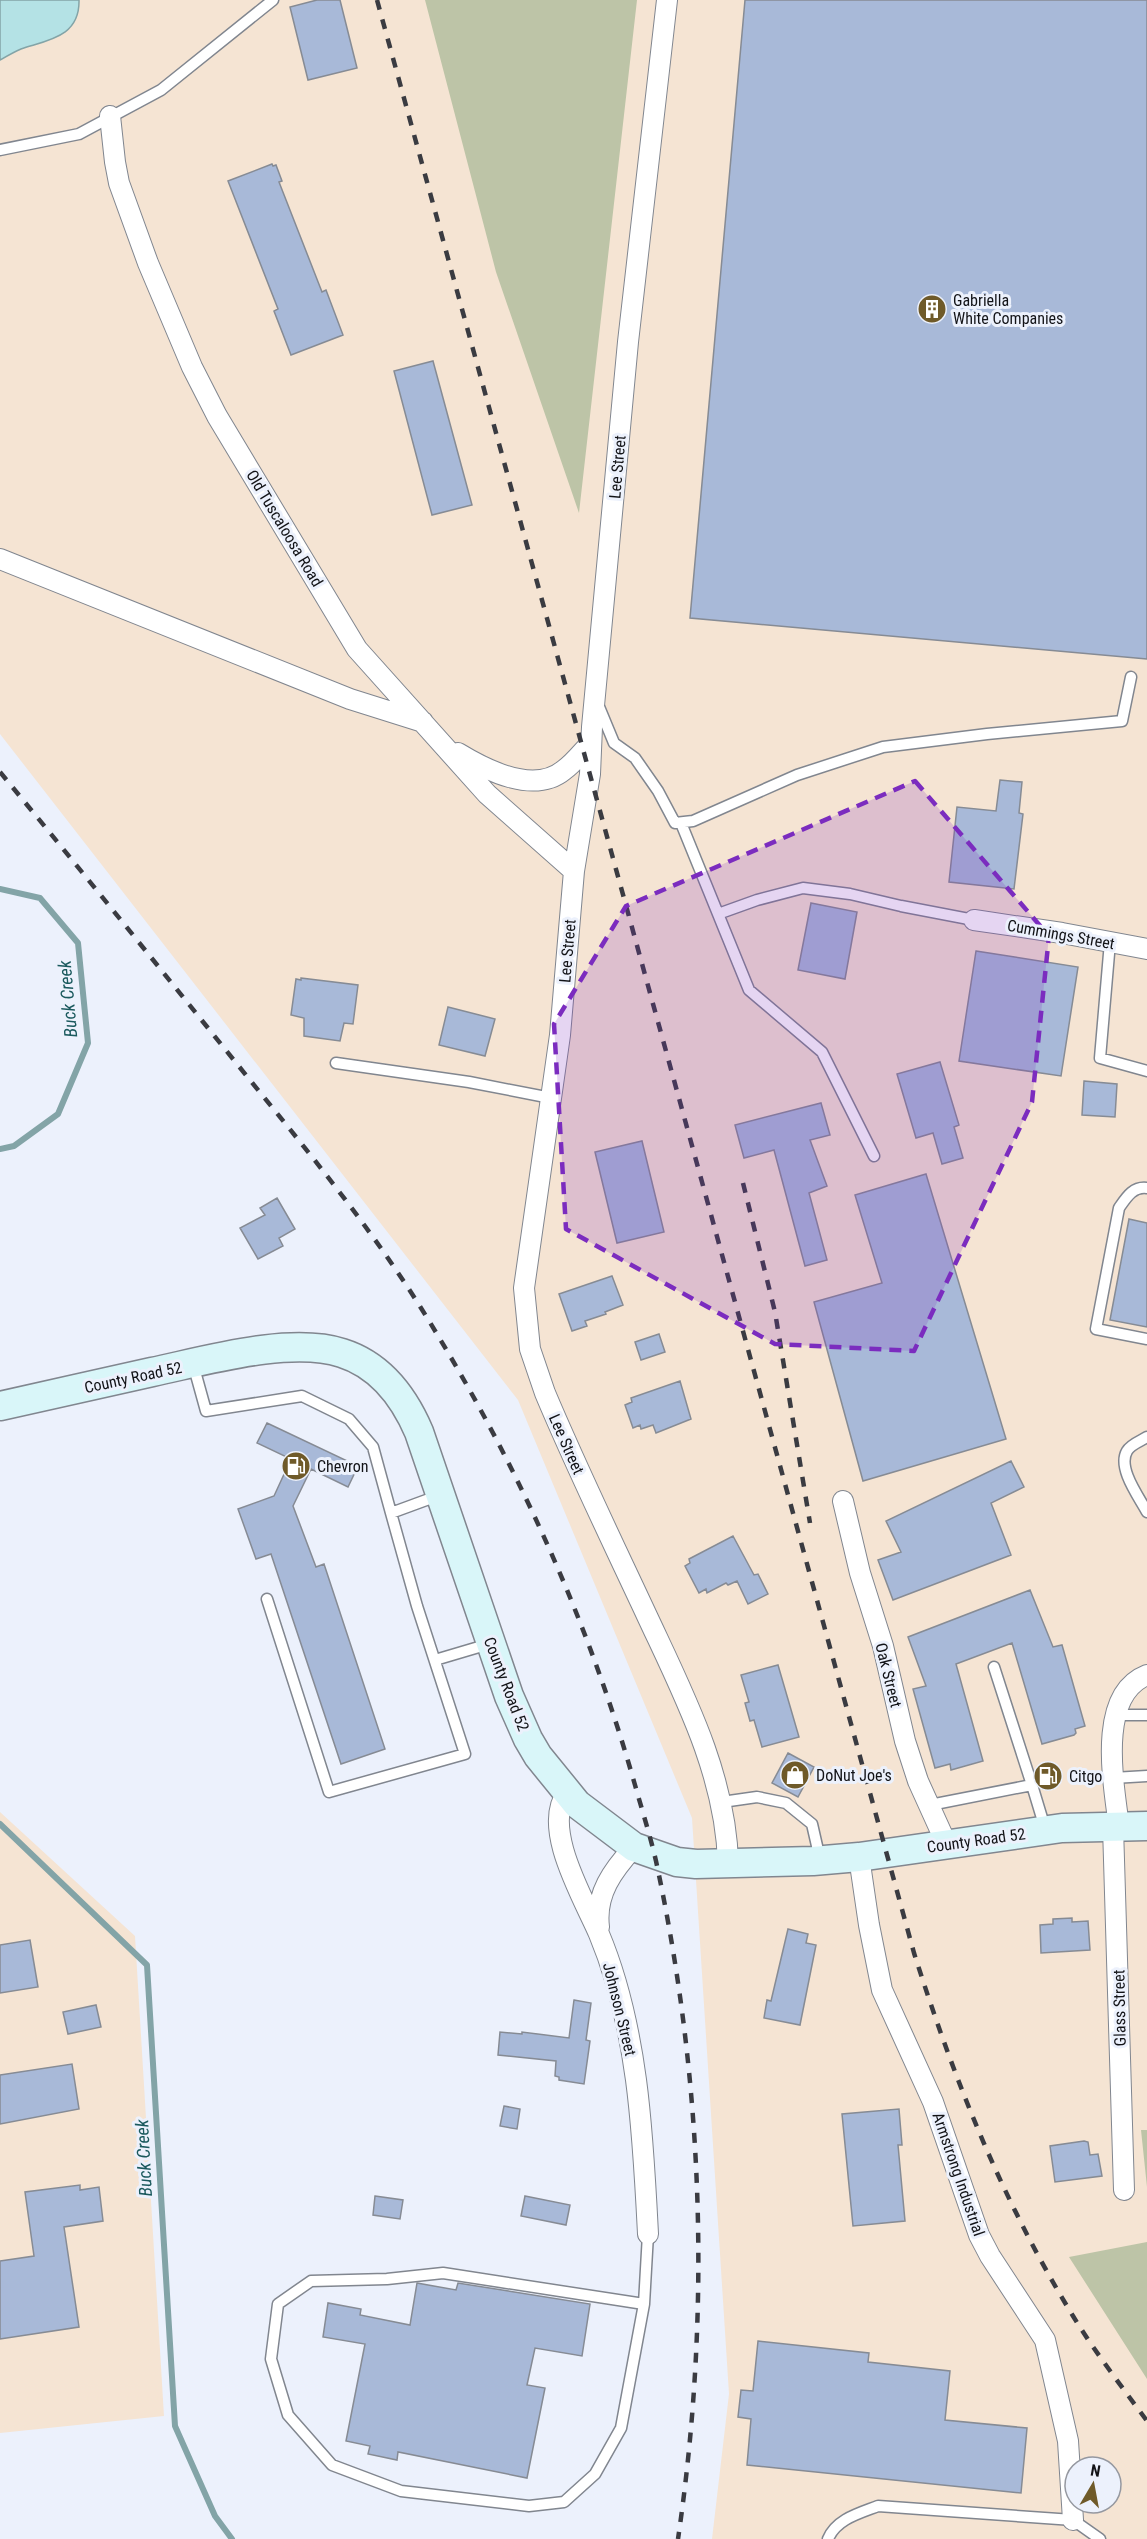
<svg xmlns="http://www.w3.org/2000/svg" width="1147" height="2539" viewBox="0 0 1147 2539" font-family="'Roboto Condensed',sans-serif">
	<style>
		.industrial { fill: #f5e4d3; fill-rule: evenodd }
		.green { fill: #bdc4a7 }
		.water { fill: #b4e2e5; stroke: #83a4a7; stroke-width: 1.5 }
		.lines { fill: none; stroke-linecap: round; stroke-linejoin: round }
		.stream { stroke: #83a4a7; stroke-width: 6 }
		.building { fill: #a8b9d8; stroke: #868b94; stroke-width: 1.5 }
		.lane-casing { stroke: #81868f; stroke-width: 13 }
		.street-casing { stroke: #81868f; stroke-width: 22 }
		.secondary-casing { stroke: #81868f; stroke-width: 31 }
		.lane { stroke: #fff; stroke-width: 10 }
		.street { stroke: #fff; stroke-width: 20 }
		.secondary { stroke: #d9f6f9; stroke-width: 28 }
		.rail { stroke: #3a3b41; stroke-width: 4.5; stroke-dasharray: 10 10; stroke-linecap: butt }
		.marked { fill: #7b2cbf; fill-opacity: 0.2; stroke: #7b2cbf; stroke-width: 4.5; stroke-dasharray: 12 8; stroke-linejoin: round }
		.labels { text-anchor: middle; stroke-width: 6; stroke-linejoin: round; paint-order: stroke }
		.poi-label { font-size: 16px; fill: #121317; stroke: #ecf1fc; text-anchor: start }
		.street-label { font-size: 16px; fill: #121317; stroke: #ecf1fc }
		.water-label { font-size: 18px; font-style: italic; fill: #1a595d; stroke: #ecf1fc }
	</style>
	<rect width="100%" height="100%" fill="#ecf1fc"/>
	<path class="industrial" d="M0,0H1147V2539H712L729,2394L692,1818L518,1400L0,734ZM1075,2467H1111V2503H1075Z
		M0,1812L135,1936L164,2416L0,2433Z"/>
	<path class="green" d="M425,0H637L579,513L496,272Z
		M1141,2130H1147V2187Z
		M1147,2242V2379L1069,2257Z"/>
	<path class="water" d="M0,0H79C80,37 48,40 21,49C14,52 7,56 0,60Z"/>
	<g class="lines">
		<path class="stream" d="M0,889L40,898L78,943L88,1043L58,1114L14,1146L0,1149
			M0,1824L147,1965L175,2426L215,2516L232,2539"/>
	</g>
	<path class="building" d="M317,0H340L357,68L308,80L290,7Z
		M745,0H1147V659L690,618Z
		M272,164L273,166L276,165L282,181L279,182L322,292L326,290L343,335L291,355L274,311L278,309L228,181Z
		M433,361L472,505L432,515L394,371Z
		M1000,780L1022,782L1019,813L1023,814L1014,889L949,882L957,807L996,811Z
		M811,903L857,912L845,979L798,970Z
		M976,951L1078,967L1061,1076L959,1061Z
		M301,978L358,985L353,1024L344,1023L340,1041L304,1036V1018L291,1015L296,979L301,980Z
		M448,1007L495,1019L485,1056L439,1045Z
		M940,1062L959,1125L954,1127L963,1158L942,1164L933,1133L916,1138L897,1074Z
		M1084,1081L1117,1084L1115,1117L1082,1115Z
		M821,1103L830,1135L810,1140L827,1186L809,1193L827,1260L805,1266L774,1150L744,1158L735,1125Z
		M642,1141L664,1232L617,1243L595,1152Z
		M926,1174L1006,1439L863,1481L814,1302L882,1283L855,1195Z
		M277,1198L295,1229L279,1238L283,1246L258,1259L240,1228L265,1215L260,1208Z
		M1129,1219L1147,1223V1327L1110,1320Z
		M612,1276L623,1305L605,1312L606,1314L585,1321L587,1326L572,1331L559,1294Z
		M659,1334L665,1352L641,1360L635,1342Z
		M680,1381L691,1419L656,1433L653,1425L641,1429L640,1425L633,1428L625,1405L632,1402L631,1398Z
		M267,1423L358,1466L348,1487L311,1469L293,1506L316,1567L324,1564L385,1749L341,1764L271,1554L256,1559L238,1509L274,1496L291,1459L257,1443Z
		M1011,1461L1024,1487L991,1503L1011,1555L893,1600L878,1560L901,1552L886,1521Z
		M733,1536L754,1575L758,1574L768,1594L748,1604L737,1581L728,1585L726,1583L707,1593L706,1589L699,1593L685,1566L690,1563L689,1559Z
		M1030,1590L1053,1647L1062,1645L1085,1726L1075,1729L1076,1733L1074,1735L1042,1744L1012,1643L956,1664L983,1761L951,1770L950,1764L935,1768L913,1689L926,1686L908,1637Z
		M778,1665L799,1737L762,1747L754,1720L750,1721L745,1703L749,1702L741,1675Z
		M788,1753L814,1767L798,1797L772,1783Z
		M1072,1918V1922L1088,1921L1090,1950L1041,1953L1040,1925L1053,1924V1919Z
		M788,1929L808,1934L806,1943L816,1945L800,2025L764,2018L767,2000L771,2001Z
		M30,1940L38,1987L0,1993V1945Z
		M574,2000L591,2003L586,2040L590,2041L584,2084L559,2080V2077L555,2076L556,2061L498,2055L500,2032L522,2034V2032L569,2038Z
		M96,2005L101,2027L68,2034L63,2012Z
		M72,2064L79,2109L0,2124V2075Z
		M504,2106L520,2109L517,2129L500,2126Z
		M899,2109L902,2145H898L905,2221L853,2226L842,2114Z
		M1084,2141L1088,2142L1090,2155L1098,2154L1102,2176L1055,2182L1050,2146Z
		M80,2185V2190L99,2187L103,2221L64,2227L79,2327L0,2339V2261L34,2256L25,2192Z
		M375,2196L403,2200L400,2219L373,2215Z
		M525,2196L570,2205L566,2225L521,2216Z
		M417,2283L456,2290L458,2283L590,2304L582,2356L535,2348L527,2385L545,2388L527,2478L398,2452L397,2460L368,2454L370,2446L346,2441L365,2344L323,2337L328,2303L361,2309L360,2315L410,2325Z
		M758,2341L869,2353L868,2362L950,2371L945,2420L1027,2428L1021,2493L747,2465L751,2419L738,2417L741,2390L753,2391Z"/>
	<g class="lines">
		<g class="lane-casing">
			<path id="lane" d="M0,150L79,134L161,90L273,0
				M597,702L614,743L635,758L658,791L675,823L693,821L797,775L883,747L987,734L1122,721L1131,677
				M681,823L749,990L822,1052L874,1156
				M718,914L757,900L803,888L850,894L901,906L974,920
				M1110,942L1100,1058L1147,1071
				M336,1063L469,1082L551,1098
				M1147,1188C1133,1186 1126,1198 1119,1208L1096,1329L1147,1339
				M193,1364L206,1411L302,1396L349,1419L373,1447L391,1513L440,1495
				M1147,1437C1141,1441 1131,1444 1127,1451C1117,1468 1139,1497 1147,1512
				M267,1599L329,1792L465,1754L417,1606L391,1513
				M435,1660L489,1644
				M1116,1715H1147
				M1113,1778L1147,1776
				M1032,1785L1045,1828
				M722,1802L757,1797L786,1803L812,1824L820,1859
				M930,1805L1032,1785L994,1667
				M644,2304L443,2273L387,2279L311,2281L278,2304L271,2359L288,2415L332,2465L401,2491L529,2506L564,2502L595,2474L621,2428L644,2304L648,2234
				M828,2539C836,2519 860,2513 878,2506L1073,2520L1100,2539"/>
		</g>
		<g class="street-casing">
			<path id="street" d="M667,0L628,342L592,727L590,774L574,871L560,1035L524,1288L530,1349L545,1393C577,1469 613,1543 648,1618C684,1695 726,1776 728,1863
				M110,116L115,162L119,183L148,263L192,367L217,416L357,649L487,794L574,871
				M0,559L350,699L423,722
				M458,753C486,770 534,795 564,770C574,763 582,752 591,743
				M974,920L1062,933L1147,949
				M843,1501L860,1573L883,1646L905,1741L918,1781L947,1845
				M567,1793C541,1828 584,1899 599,1934C638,2027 643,2135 648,2234
				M1113,1827L1124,2190
				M1119,1827C1114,1785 1096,1695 1147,1675
				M859,1857L869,1925L882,1990L933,2102L979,2235L990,2256L1045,2340L1068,2441L1073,2520
				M599,1927C595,1894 613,1870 634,1847"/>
		</g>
		<g class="secondary-casing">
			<path id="secondary" d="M0,1406C51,1395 101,1383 152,1372C205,1361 290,1336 342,1353C380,1365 404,1397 419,1432L509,1696L528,1739L538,1756L577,1804L634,1847L677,1862L696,1864L813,1861L859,1857L1062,1828L1147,1826"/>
		</g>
		<use href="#lane" class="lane"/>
		<use href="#street" class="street"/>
		<use href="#secondary" class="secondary"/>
		<path class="rail" d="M377,0L914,1953C955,2082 1002,2200 1073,2316C1095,2352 1122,2387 1147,2421
			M0,772C80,869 158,966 237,1064C301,1143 367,1222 421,1308C514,1457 587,1616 635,1785C642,1810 650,1835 656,1861C704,2084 711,2314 678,2539
			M743,1183L775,1312L810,1523"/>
	</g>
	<path class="marked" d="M915,781L1049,936L1032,1102L914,1351L775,1344L566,1229L554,1024L626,906Z"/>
	<defs>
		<g id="building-disc" transform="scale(1.5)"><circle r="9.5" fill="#6f5a29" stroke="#ecf1fc"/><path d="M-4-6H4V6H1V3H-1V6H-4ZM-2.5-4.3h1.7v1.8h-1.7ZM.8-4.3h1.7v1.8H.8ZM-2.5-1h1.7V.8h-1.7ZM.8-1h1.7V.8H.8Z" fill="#fff"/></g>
		<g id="fuel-disc" transform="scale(1.5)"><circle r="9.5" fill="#6f5a29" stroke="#ecf1fc"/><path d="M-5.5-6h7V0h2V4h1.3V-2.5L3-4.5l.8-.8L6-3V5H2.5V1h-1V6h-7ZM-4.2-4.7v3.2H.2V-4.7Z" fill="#fff"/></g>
		<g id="shop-disc" transform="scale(1.5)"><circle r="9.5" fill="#6f5a29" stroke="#ecf1fc"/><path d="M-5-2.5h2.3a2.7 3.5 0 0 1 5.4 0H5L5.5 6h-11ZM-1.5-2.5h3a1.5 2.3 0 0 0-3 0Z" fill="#fff"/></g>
	</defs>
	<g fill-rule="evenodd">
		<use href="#building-disc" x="932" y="309"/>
		<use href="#fuel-disc" x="296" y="1466"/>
		<use href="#shop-disc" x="795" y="1775"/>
		<use href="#fuel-disc" x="1048" y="1776"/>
	</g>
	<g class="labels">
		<g class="poi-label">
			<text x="953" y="306">Gabriella<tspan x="953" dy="18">White Companies</tspan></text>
			<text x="317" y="1472">Chevron</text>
			<text x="816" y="1781">DoNut Joe's</text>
			<text x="1069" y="1782">Citgo</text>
		</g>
		<g class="street-label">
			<text transform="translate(617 467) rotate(-85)" y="6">Lee Street</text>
			<text transform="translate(285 528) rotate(59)" y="6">Old Tuscaloosa Road</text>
			<text transform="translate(1061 934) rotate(10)" y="6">Cummings Street</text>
			<text transform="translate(567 951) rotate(-85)" y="6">Lee Street</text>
			<text transform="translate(133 1377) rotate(-12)" y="6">County Road 52</text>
			<text transform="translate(567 1444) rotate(66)" y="6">Lee Street</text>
			<text transform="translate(889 1675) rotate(76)" y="6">Oak Street</text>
			<text transform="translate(507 1684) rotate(69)" y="6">County Road 52</text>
			<text transform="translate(976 1840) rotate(-8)" y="6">County Road 52</text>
			<text transform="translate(1119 2008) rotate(-91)" y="6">Glass Street</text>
			<text transform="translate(620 2009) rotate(76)" y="6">Johnson Street</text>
			<text transform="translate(959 2174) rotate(71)" y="6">Armstrong Industrial</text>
		</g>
		<g class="water-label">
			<text transform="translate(68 999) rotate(-95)" y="6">Buck Creek</text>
			<text transform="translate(144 2158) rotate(-93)" y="6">Buck Creek</text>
		</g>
	</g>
	<g transform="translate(1093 2485) rotate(10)"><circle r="28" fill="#ecf1fc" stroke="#9598a0" stroke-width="1.5"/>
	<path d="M0-4.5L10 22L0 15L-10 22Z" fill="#6f5a29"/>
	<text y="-9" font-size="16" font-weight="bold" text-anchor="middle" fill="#121317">N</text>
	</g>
</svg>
